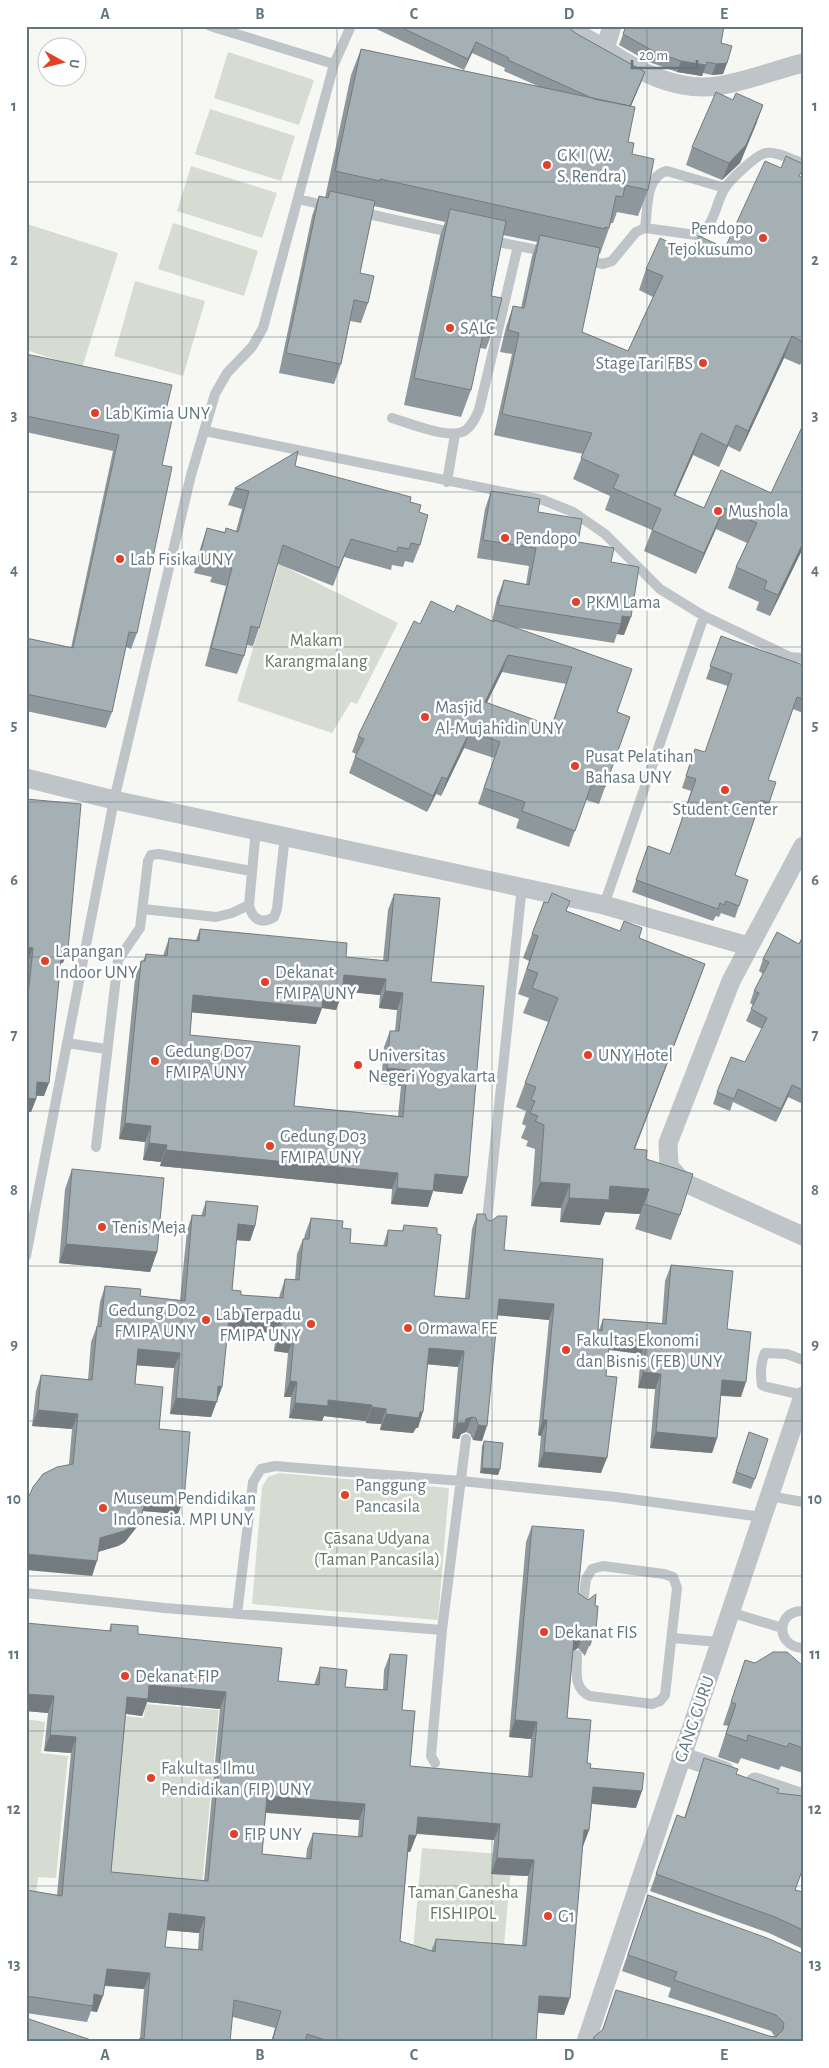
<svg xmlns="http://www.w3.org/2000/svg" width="829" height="2068" viewBox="0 0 829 2068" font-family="'Alegreya Sans',sans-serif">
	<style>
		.green { fill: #d7dcd3 }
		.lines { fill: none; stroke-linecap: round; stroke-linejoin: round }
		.lane { stroke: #bec4c7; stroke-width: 10 }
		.street { stroke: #bec4c7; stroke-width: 19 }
		.wall { fill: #8e979b; fill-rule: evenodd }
		.shaded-wall { fill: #747b7e }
		.building { fill: #a5b0b4; stroke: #747b7e; fill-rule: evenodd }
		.grid { fill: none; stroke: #62767f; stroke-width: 1; stroke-opacity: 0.55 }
		.poi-dot { fill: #e24129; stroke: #fff; stroke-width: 2 }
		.labels { text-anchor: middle; stroke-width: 5; stroke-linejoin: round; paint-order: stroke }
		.poi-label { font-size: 18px; fill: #62767f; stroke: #fff; text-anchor: start }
		.park-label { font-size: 18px; fill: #677761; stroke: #fff }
		.street-label { font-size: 18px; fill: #62767f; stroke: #fff }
		.neatline { fill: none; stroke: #62767f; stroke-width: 2 }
		.grid-label { font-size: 16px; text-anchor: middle; font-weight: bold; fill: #62767f }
	</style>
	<rect width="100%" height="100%" fill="#f7f7f4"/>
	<path class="green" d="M228,52L314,80L299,125L214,98Z
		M210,109L295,136L281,181L195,154Z
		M191,166L277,193L262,238L177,211Z
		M173,223L258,251L244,296L158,269Z
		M27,224L118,253L82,368L26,350Z
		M135,281L205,301L183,376L114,356Z
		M279,564L398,623L357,704L351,702L332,733L237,701Z
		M279,1473L449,1488L438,1620L252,1604L262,1487L268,1477Z
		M145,1704L219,1710L201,1895L108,1887L123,1716L144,1718Z
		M26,1719L45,1722L41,1753L68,1756L56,1878L38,1877L35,1906L26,1905Z
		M422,1848L512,1855L503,1957L413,1950Z"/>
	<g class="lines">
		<path class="lane" d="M210,26L334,64
			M298,199L328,206
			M359,212L455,233
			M645,228C648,209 645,176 667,171L725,188
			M488,240L548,252
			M584,260L603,264L612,261L636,232L645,228L696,235C715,229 715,203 725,188C730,180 757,154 766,153C777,151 792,160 803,163
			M392,418C409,423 451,441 466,430C472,425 476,417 479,410L518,246
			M205,431L543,500L573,512L605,534L660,589L704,616L790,657L803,658
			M447,482L455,434
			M256,829L249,905C252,919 261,925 274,917L277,909L285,835
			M604,905L704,616
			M143,909L216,917L232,913L249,905
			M67,1043L106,1049
			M96,1147L118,960L140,928L148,861L151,855L159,854L251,871
			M486,1230L522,886
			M26,1256L114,800L191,475L215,394L227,373L252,347L263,328L334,64L351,26
			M803,1360L787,1354L765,1353C761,1361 760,1375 762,1385L767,1387L803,1395
			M769,1496L803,1502
			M26,1593L165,1608L442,1630
			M803,1611C776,1610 775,1647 803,1648
			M730,1612L782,1628
			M237,1614L253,1482L261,1469L275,1466L461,1481L616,1497L762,1517
			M672,1638L719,1642
			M577,1655C577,1672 573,1688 590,1696L652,1704L660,1701L665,1695L677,1588L673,1577L664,1574L603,1566L592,1569L586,1579L582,1610
			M435,1763L431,1756L442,1630L466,1439"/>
		<path class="street" d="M565,26L605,49
			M612,26L605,49C636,71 678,92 717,86C745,82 775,70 803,63
			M26,778L114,800L604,905L748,946
			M803,846L731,981L668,1143L669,1166L683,1182L803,1236
			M681,1756L725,1771
			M755,1782L803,1798
			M586,2042L803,1396"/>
	</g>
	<path class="wall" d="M370,26H566L577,34L645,72L631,106L628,142L632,154L648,190L638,216L617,212L613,223H611L600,254H599L582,332L628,351L653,297L639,290L646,269L691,253L725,248L800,177L803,178V360L800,365L784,358L740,452L728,446L719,467L693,455L675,495L704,508L721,470L803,548L770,616L756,610L759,602L728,588L736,567L747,543L716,529L696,574L644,551L652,530L605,510L610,496L573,479L583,454L494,435L512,354L500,352L506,327L513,306L521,308L532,256L537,242L503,235L491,296L496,322L486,349L480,348L471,390L461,417L404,405L440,236L445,222L374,206L360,273L368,303L361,323L350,321L341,364L334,384L279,373L312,216L319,196L325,198L351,75L361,49L540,87L504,71L505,68L472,53L464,70Z
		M626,26L721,43L727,63L723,74L712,75L703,73L702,76L677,72L649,62L619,45Z
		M733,100L757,122L740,163L722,180L686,165L692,147Z
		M26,354L165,414L162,465L137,633L131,649L126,647L112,712L106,728L26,711V638L71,648L113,451L26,432Z
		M295,466L410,502L419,512L420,545L413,563L405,561L403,567L392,565L391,570L344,557L333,586L278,564L259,628L253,646L247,645L244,656L237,674L205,666L226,586L210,582L212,577L194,573L201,546L207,528L225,532L226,528L236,531L242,509L228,505L235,488Z
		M491,491L538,512L578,542L611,562L624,635L617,634L614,643L512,627L632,669L617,712L630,717L599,804L586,800L569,847L516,828L519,819L478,804L494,758L464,748L441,796L436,794L427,812L349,773L356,754L352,752L358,736L420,624L454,612L492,621L497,598L504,580L526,585L529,566L477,558L485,509ZM502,672L566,684L551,726L486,703Z
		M721,636L803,665V713L793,709L768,780L769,803L765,815L757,812L735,875L739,906L735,918L721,913L719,917L716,916L713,921L632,892L648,846L670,854L691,791L682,788L691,761L705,752L728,686L706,679Z
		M26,799L63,963H61L44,1096H36V1099L31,1112H26V978L28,961H26Z
		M394,894L431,982L468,1177L462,1194L433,1191L428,1207L391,1204L392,1189L160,1166L161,1162L143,1160L145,1142L119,1139L135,978L141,961H143L146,954L163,956L169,938L196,940L200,929L346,957L383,961L388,910ZM343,991L380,995L379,1008L397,1010L395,1031H390L384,1047L381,1084L401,1086L398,1116L294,1106L190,1035L192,1012L316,1024L322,1008L336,1010Z
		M544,902L705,964L635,1149L646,1159L680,1215L671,1240L635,1229L640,1214L605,1212L600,1225L560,1222L561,1208L531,1206L535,1149L526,1146L528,1141L521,1138L526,1126L522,1124L526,1111L516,1107L548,1022L523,1013L529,998L518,994L529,961L523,958Z
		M803,936V1104L788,1097L776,1122L733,1102L730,1111L713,1104L717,1092L745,1062L762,1029L746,1021L753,1005L750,1003L754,991L763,974L759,971L763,959L799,944Z
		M72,1169L157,1252L150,1272L59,1263L65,1189Z
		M206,1201L255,1226L250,1241L236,1240L232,1290L241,1295L279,1298L280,1294L285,1279L295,1280L297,1254L303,1239H304L305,1234L311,1218L342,1228L350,1243L383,1246L388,1230L402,1231L404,1225L434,1296L465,1298L472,1229L477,1214L487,1220L504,1250L599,1330L603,1319L662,1323L665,1281L671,1265L727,1329L741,1397L721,1396L717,1438L712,1453L650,1448L655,1389L638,1388L641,1354L609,1350L606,1376L601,1473L538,1467L541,1436L538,1435L549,1320L498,1315L482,1441L473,1440L470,1434L466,1432L461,1434L459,1439L452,1438L458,1367L428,1364L418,1428H416L413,1433L380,1430L381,1424L366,1423V1421L324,1416L322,1421L289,1418L291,1397H284L288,1353L274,1351L276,1333L234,1330L233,1334L227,1333L222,1387L211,1417L170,1414L174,1368L137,1365L135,1384L159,1429L178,1514L143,1511L136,1528L125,1542L118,1546L98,1552L92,1576L69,1464L72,1429L32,1426L36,1391L41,1375L88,1380L91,1342L97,1326L100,1302L105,1286L140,1296L180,1300L187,1231L192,1215L201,1216Z
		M749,1432L755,1479L751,1489L732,1483Z
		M484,1441L500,1469L498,1475L480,1473L482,1446Z
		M532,1526L578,1593L595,1606H598L590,1646H589L585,1656L578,1648L573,1651L567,1718L590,1768L636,1808L592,1804L589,1830L583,1846L564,2015L538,2013L536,2042H271L275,2028L233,2017L138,2042L140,2038L144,1989L105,1986L97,2012L91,2011L87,2022L26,2013V1890L57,1895L71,1753L44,1751L48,1713L26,1711L109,1631L111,1624L138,1634L278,1681L314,1685L320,1667L345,1687L383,1690L384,1670L390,1654L402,1710L410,1766L528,1777L531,1739L509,1737L526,1542ZM147,1702L220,1709L204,1881L111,1872L126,1714L142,1716ZM266,1813L359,1820L358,1837L313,1833L307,1849L306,1858L262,1854ZM417,1834L494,1840L491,1874L528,1876L522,1945L436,1939L431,1951L400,1941L408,1852H410ZM167,1930L199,1933L198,1950L165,1947Z
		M745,1660L755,1663L803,1666V1773L781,1766L779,1770L741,1758L738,1764L718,1757L728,1726L723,1725Z
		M704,1758L777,1793L801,1873L795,1890L803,1892V1949L769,1933L650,1891L677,1815L684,1818Z
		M648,1895L803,1954V2042H592L594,2037L602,2030L616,1990L769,2036L775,2037L771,2031L668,1997L671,1988L622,1971Z"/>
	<path class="shaded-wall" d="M476,42L472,53L464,70L468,59Z
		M681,61L706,65L702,76L677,72Z
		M727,63L723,74L712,75L716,64Z
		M645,72L641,83L623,124L627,113Z
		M763,105L757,122L740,163L722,180L729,163Z
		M792,336L784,358L740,452L748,431Z
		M736,425L728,446L719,467L727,446Z
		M701,433L693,455L666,516L674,495Z
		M724,508L716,529L696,574L704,553Z
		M803,543V548L770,616L778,595Z
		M622,616L631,617L624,635L617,634L621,624Z
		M508,655L502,672L479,719L485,702Z
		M470,731L464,748L441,796L447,779Z
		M442,777L436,794L427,812L433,796Z
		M26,947L33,948L28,961H26Z
		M62,949L68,950L63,963L57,962Z
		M705,964L696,989L625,1174L634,1149Z
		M344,975L386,979L380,995L338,991Z
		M385,991L403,993L397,1010L379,1008Z
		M323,992L342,993L336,1010L322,1008L316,1024L187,1012L193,995Z
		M387,1068L407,1070L401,1086L381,1084Z
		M37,1082L49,1083L44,1096L32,1095Z
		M792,1085L788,1097L776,1122L781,1109Z
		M26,1098L36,1099L31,1112H26Z
		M125,1123L151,1126L145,1142L119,1139Z
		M149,1143L167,1145L161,1162L143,1160Z
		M166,1150L398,1173L392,1189L160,1166Z
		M435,1174L468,1177L462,1194L433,1191L428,1207L391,1204L397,1188Z
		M540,1182L570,1184L561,1208L531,1206Z
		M610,1186L649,1189L640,1214L605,1212L600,1225L560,1222L569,1198Z
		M238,1224L255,1226L250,1241L232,1240Z
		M66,1244L157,1252L150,1272L59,1263Z
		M499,1299L554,1304L549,1320L494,1315Z
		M239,1314L282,1318L276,1333L234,1330L233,1334L223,1333L229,1318Z
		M610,1334L647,1339L641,1354L604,1349Z
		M280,1336L294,1337L288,1353L274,1351Z
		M429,1348L464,1351L458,1367L424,1364Z
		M138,1349L180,1353L174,1368L132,1365Z
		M643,1372L661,1374L655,1389L638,1388Z
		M722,1380L746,1382L741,1397L717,1395Z
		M290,1381L297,1382L291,1397H284Z
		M218,1386L222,1387L211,1417L170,1414L176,1398Z
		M328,1400L372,1405L366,1421L324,1416L322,1421L289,1418L295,1403Z
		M372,1407L386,1409L381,1424L366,1423Z
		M38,1410L78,1414L72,1429L32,1426Z
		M423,1412L418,1428H416L413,1433L380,1430L386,1414Z
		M472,1417L466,1432L461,1434L459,1439L452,1438L457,1423Z
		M543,1420H547L541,1436L538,1435Z
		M478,1425L487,1426L482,1441L473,1440Z
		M656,1432L717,1438L712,1453L650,1448Z
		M544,1452L607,1458L601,1473L538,1467Z
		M482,1468L500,1469L498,1475L480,1473Z
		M148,1496L184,1499L178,1514L143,1511L136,1528L125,1542L118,1546L94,1553L100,1538Z
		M26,1554L97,1561L92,1576L26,1570Z
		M592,1629L596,1630L590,1646H589L591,1640Z
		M584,1632L578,1648L568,1655L574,1638Z
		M149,1685L226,1692L220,1709L147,1702L142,1716L121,1713L127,1697Z
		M26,1694L54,1696L48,1713L26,1711Z
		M515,1720L537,1722L531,1739L509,1737Z
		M50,1735L76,1737L71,1753L44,1751Z
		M593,1787L642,1791L636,1808L587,1803Z
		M267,1796L365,1804L359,1820L262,1812Z
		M418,1817L500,1824L494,1840L412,1833Z
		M584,1830H589L583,1846H578Z
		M409,1835L416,1836L410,1852L403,1851Z
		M497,1858L534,1860L528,1876L491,1874Z
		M169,1913L205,1917L199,1933L164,1930Z
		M107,1969L150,1973L144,1989L101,1985Z
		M94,1994L103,1996L97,2012L91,2011L93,2006Z
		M539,1996L570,1998L564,2015L533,2012Z"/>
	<path class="building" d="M398,26H566L577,34L645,72L630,106L594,99L508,60L509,58L476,42L468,59Z
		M626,26H724L721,43L732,46L727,63L716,64L707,62L706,65L681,61L653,51L623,34Z
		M361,49L635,107L628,142L634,143L632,154L654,159L648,190L625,185L623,197L616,196L609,228L605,227V229L380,179V181L335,171Z
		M716,92L733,100L736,93L763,105L746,145L729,163L692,147Z
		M786,156L803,164V169L799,176L803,178V342L792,336L748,431L736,425L727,446L701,433L674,495L704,508L721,470L771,493L803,425V543L778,595L764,589L767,581L736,567L757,523L724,508L704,553L652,530L661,509L613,488L619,475L581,458L592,433L502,414L519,333L508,330L513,306L524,308L540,235L600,248L582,332L628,351L663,276L646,269L660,238L691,253L699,236L725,248L765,161L781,168Z
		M330,191L375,201L360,273L374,276L368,303L354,300L341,364L286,353L319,196L328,198Z
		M450,209L506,221L491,296L502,298L496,322L486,320L471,390L414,378Z
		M26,354L172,385L165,414L173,415L162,465L172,467L137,633L129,632L112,712L26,694V638L73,648L119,435L26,416Z
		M298,451L295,466L411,497L410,502L421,505L419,512L428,515L420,545L411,543L409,549L398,547L397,552L351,539L339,568L283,545L259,628L251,626L244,656L211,648L232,568L217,564L218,559L200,555L207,528L225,533L226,528L238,532L249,491L235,488Z
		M491,491L540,499L538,512L582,519L578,542L614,548L611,562L639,567L631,617L622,616L621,624L498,605L504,580L529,585L536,548L483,540Z
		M431,601L454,612L457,605L494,622V620L632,669L617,712L630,717L605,787L592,783L575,831L522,811L525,802L484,788L500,742L470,731L447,779L442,777L433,796L355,757L364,739L358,736L414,621L420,624ZM508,655L572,667L552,726L485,702Z
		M721,636L803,665V699L797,697L768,780L776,782L769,803L761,800L735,875L748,880L739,906L726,901L724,905L720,903L718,909L636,880L648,846L670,854L696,779L686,776L695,749L705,752L732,674L710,666Z
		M26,799L81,804L68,950L62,949L49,1083L37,1082L36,1099L26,1098V1016L33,948L26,947Z
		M552,893L570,901L566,911L620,931L624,921L642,928L639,938L705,964L634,1149L647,1150L646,1159L693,1174L680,1215L644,1204L649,1189L610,1186L609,1200L569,1198L570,1184L540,1182L544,1125L535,1121L538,1116L530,1113L535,1101L531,1100L536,1087L525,1083L558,998L532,988L538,973L527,969L538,936L532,934L544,902L548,903Z
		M394,894L440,898L431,982L484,986L468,1177L435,1174L433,1191L397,1188L398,1173L166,1150L167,1145L149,1143L151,1126L125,1123L141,961H145L146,954L167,956L169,938L199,941L200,929L347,943L346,957L388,961ZM344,975L386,979L385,991L403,993L399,1031H390L387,1068L407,1070L403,1117L294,1106L300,1046L190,1035L193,995L322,1008L323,992L342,993Z
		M777,932L799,944L803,936V1090L792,1085L781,1109L738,1089L734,1099L717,1092L731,1057L745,1062L767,1018L751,1009L759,993L754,991L769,962L763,959Z
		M72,1169L164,1178L157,1252L66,1244Z
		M206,1201L258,1206L255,1226L238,1224L232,1290L241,1291V1295L283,1298L285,1279L299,1280L303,1239H309L311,1218L343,1221L342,1228L351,1229L350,1243L387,1246L388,1230L403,1231L404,1225L437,1228V1234L441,1235L434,1296L469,1299L477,1214H485L487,1220L491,1221L498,1216H507L504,1250L603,1259L598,1330L602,1331L603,1319L666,1324L671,1265L733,1271L727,1329L751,1332L746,1382L722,1380L717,1438L656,1432L661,1374L643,1372L647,1339L610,1334L606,1376L617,1377L607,1458L544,1452L547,1420H543L554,1304L499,1299L487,1426L478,1425L476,1418L472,1417L466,1419L465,1423H457L464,1351L429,1348L423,1412H420L419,1418L386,1414V1409L372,1407V1405L328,1400V1406L295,1403L297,1382L290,1381L294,1337L280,1336L282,1318L239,1314L238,1319L229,1318L222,1387L218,1386L217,1402L176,1398L180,1353L138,1349L135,1384L163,1387L159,1429L190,1432L184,1499L148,1496L142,1513L131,1527L124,1531L100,1538L97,1561L26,1554V1503L33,1487L43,1474L57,1467L73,1464L78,1414L38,1410L41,1375L92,1380L97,1326L101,1327L105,1286L141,1289L140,1296L185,1301L192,1215L205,1216Z
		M749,1432L768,1439L755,1479L736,1472Z
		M484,1441L503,1443L500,1469L482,1468Z
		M532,1526L584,1530L578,1593L588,1600L596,1594L595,1606H598L596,1630L592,1629L591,1640L584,1632L574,1638L567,1718L591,1720L587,1763L591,1764L590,1768L644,1773L642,1791L593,1787L589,1830H584L570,1998L539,1996L536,2042H331L307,2034L305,2042H272L281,2011L234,2000L230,2042H139L140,2038L144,2039L150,1973L107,1969L103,1996L94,1994L93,2006L26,1996V1890L62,1896L76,1737L50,1735L54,1696L26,1694V1623L111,1631V1624L138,1626V1634L282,1648L278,1681L319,1685L320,1667L347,1670L345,1687L387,1690L390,1654L407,1655L402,1710L415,1711L410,1766L532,1777L537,1722L515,1720ZM149,1685L226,1692L208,1881L111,1872L127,1697L148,1699ZM267,1796L365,1804L362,1837L313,1833L311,1859L262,1854ZM418,1817L500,1824L497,1858L534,1860L526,1946L436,1939L435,1952L400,1941L409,1835L416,1836ZM169,1913L205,1917L202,1950L165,1947Z
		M773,1652H787L803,1666V1748L789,1743L787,1747L748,1735L747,1741L726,1734L736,1704L731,1702L745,1660L755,1663Z
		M704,1758L738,1769L736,1774L779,1789L777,1793L803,1796V1868L795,1890L803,1892V1930L775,1917L656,1874L677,1815L685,1818Z
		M648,1895L767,1938L803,1954V2042H593L594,2037L603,2029L616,1990L711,2017L769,2036L776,2037L783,2030L784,2023L776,2015L674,1980L677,1972L628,1955Z
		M26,2018L97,2042H26Z"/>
	<path class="grid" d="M182,26V2042M337,26V2042M492,26V2042M647,26V2042M26,182H803M26,337H803M26,492H803M26,647H803M26,802H803M26,957H803M26,1111H803M26,1266H803M26,1421H803M26,1576H803M26,1731H803M26,1886H803"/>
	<g class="poi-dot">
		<circle cx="547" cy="165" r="5"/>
		<circle cx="763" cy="238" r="5"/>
		<circle cx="450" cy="328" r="5"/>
		<circle cx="703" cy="363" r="5"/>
		<circle cx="95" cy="413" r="5"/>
		<circle cx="718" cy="511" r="5"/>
		<circle cx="505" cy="538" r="5"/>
		<circle cx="120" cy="559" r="5"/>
		<circle cx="576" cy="602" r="5"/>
		<circle cx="425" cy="717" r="5"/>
		<circle cx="575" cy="766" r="5"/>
		<circle cx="725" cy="790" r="5"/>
		<circle cx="45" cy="961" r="5"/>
		<circle cx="265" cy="982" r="5"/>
		<circle cx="588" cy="1055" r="5"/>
		<circle cx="155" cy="1061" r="5"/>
		<circle cx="358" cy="1065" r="5"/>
		<circle cx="270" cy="1146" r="5"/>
		<circle cx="102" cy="1227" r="5"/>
		<circle cx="206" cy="1320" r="5"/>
		<circle cx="311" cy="1324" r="5"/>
		<circle cx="408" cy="1328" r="5"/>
		<circle cx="566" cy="1350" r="5"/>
		<circle cx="345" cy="1495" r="5"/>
		<circle cx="103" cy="1508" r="5"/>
		<circle cx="544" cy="1632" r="5"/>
		<circle cx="125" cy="1676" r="5"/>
		<circle cx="151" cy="1778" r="5"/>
		<circle cx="234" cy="1834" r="5"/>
		<circle cx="548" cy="1916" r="5"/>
	</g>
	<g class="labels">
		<g class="poi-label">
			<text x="557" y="161">GK I (W.<tspan x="557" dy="21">S. Rendra)</tspan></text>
			<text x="753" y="234" text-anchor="end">Pendopo<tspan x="753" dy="21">Tejokusumo</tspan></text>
			<text x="460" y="334">SALC</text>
			<text x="693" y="369" text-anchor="end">Stage Tari FBS</text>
			<text x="105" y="419">Lab Kimia UNY</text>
			<text x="728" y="517">Mushola</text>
			<text x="515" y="544">Pendopo</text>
			<text x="130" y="565">Lab Fisika UNY</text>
			<text x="586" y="608">PKM Lama</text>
			<text x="435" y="713">Masjid<tspan x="435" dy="21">Al-Mujahidin UNY</tspan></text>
			<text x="585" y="762">Pusat Pelatihan<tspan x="585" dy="21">Bahasa UNY</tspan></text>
			<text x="725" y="815" text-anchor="middle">Student Center</text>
			<text x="55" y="957">Lapangan<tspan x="55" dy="21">Indoor UNY</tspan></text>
			<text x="275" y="978">Dekanat<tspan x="275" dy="21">FMIPA UNY</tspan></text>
			<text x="165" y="1057">Gedung D07<tspan x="165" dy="21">FMIPA UNY</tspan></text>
			<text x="368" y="1061">Universitas<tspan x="368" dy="21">Negeri Yogyakarta</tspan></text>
			<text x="598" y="1061">UNY Hotel</text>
			<text x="280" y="1142">Gedung D03<tspan x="280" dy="21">FMIPA UNY</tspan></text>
			<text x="112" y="1233">Tenis Meja</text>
			<text x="196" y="1316" text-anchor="end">Gedung D02<tspan x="196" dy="21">FMIPA UNY</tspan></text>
			<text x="301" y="1320" text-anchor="end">Lab Terpadu<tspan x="301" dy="21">FMIPA UNY</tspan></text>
			<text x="418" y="1334">Ormawa FE</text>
			<text x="576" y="1346">Fakultas Ekonomi<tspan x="576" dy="21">dan Bisnis (FEB) UNY</tspan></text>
			<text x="355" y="1491">Panggung<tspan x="355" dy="21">Pancasila</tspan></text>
			<text x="113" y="1504">Museum Pendidikan<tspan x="113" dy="21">Indonesia. MPI UNY</tspan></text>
			<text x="554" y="1638">Dekanat FIS</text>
			<text x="135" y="1682">Dekanat FIP</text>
			<text x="161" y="1774">Fakultas Ilmu<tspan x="161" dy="21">Pendidikan (FIP) UNY</tspan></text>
			<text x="244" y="1840">FIP UNY</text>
			<text x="558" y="1922">G1</text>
		</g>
		<g class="park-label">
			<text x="316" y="646">Makam<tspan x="316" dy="21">Karangmalang</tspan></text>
			<text x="377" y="1544">Çāsana Udyana<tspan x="377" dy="21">(Taman Pancasila)</tspan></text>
			<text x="463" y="1898">Taman Ganesha<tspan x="463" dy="21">FISHIPOL</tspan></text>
		</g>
		<g class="street-label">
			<text transform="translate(694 1719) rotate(-71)" y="6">GANG GURU</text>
		</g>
	</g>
	<rect width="829" height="2068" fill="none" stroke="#ffffff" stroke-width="55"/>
	<g transform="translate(62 62) rotate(98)"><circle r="24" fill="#ffffff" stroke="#c0c8cc"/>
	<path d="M0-4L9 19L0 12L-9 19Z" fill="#e24129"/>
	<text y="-8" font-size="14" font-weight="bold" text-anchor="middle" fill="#62767f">U</text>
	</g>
	<path d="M632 60v8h65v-8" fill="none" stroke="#62767f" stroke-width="2.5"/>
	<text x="639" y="60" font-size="15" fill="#62767f" stroke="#ffffff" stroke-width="4" paint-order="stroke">20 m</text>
	<rect x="28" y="28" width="774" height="2012" class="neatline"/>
	<g class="grid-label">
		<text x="105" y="19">A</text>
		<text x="260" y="19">B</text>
		<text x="414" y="19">C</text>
		<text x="569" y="19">D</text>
		<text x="724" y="19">E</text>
		<text x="14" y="111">1</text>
		<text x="815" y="111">1</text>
		<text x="14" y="265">2</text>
		<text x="815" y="265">2</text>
		<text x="14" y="420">3</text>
		<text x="815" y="420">3</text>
		<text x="14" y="575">4</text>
		<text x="815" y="575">4</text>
		<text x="14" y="730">5</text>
		<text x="815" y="730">5</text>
		<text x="14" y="885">6</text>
		<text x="815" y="885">6</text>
		<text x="14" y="1040">7</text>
		<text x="815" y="1040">7</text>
		<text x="14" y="1195">8</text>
		<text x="815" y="1195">8</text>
		<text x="14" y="1349">9</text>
		<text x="815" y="1349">9</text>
		<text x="14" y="1504">10</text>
		<text x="815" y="1504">10</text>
		<text x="14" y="1659">11</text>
		<text x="815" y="1659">11</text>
		<text x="14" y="1814">12</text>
		<text x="815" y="1814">12</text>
		<text x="14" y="1969">13</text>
		<text x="815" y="1969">13</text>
		<text x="105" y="2060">A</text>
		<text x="260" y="2060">B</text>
		<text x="414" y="2060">C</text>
		<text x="569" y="2060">D</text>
		<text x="724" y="2060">E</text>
	</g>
</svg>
